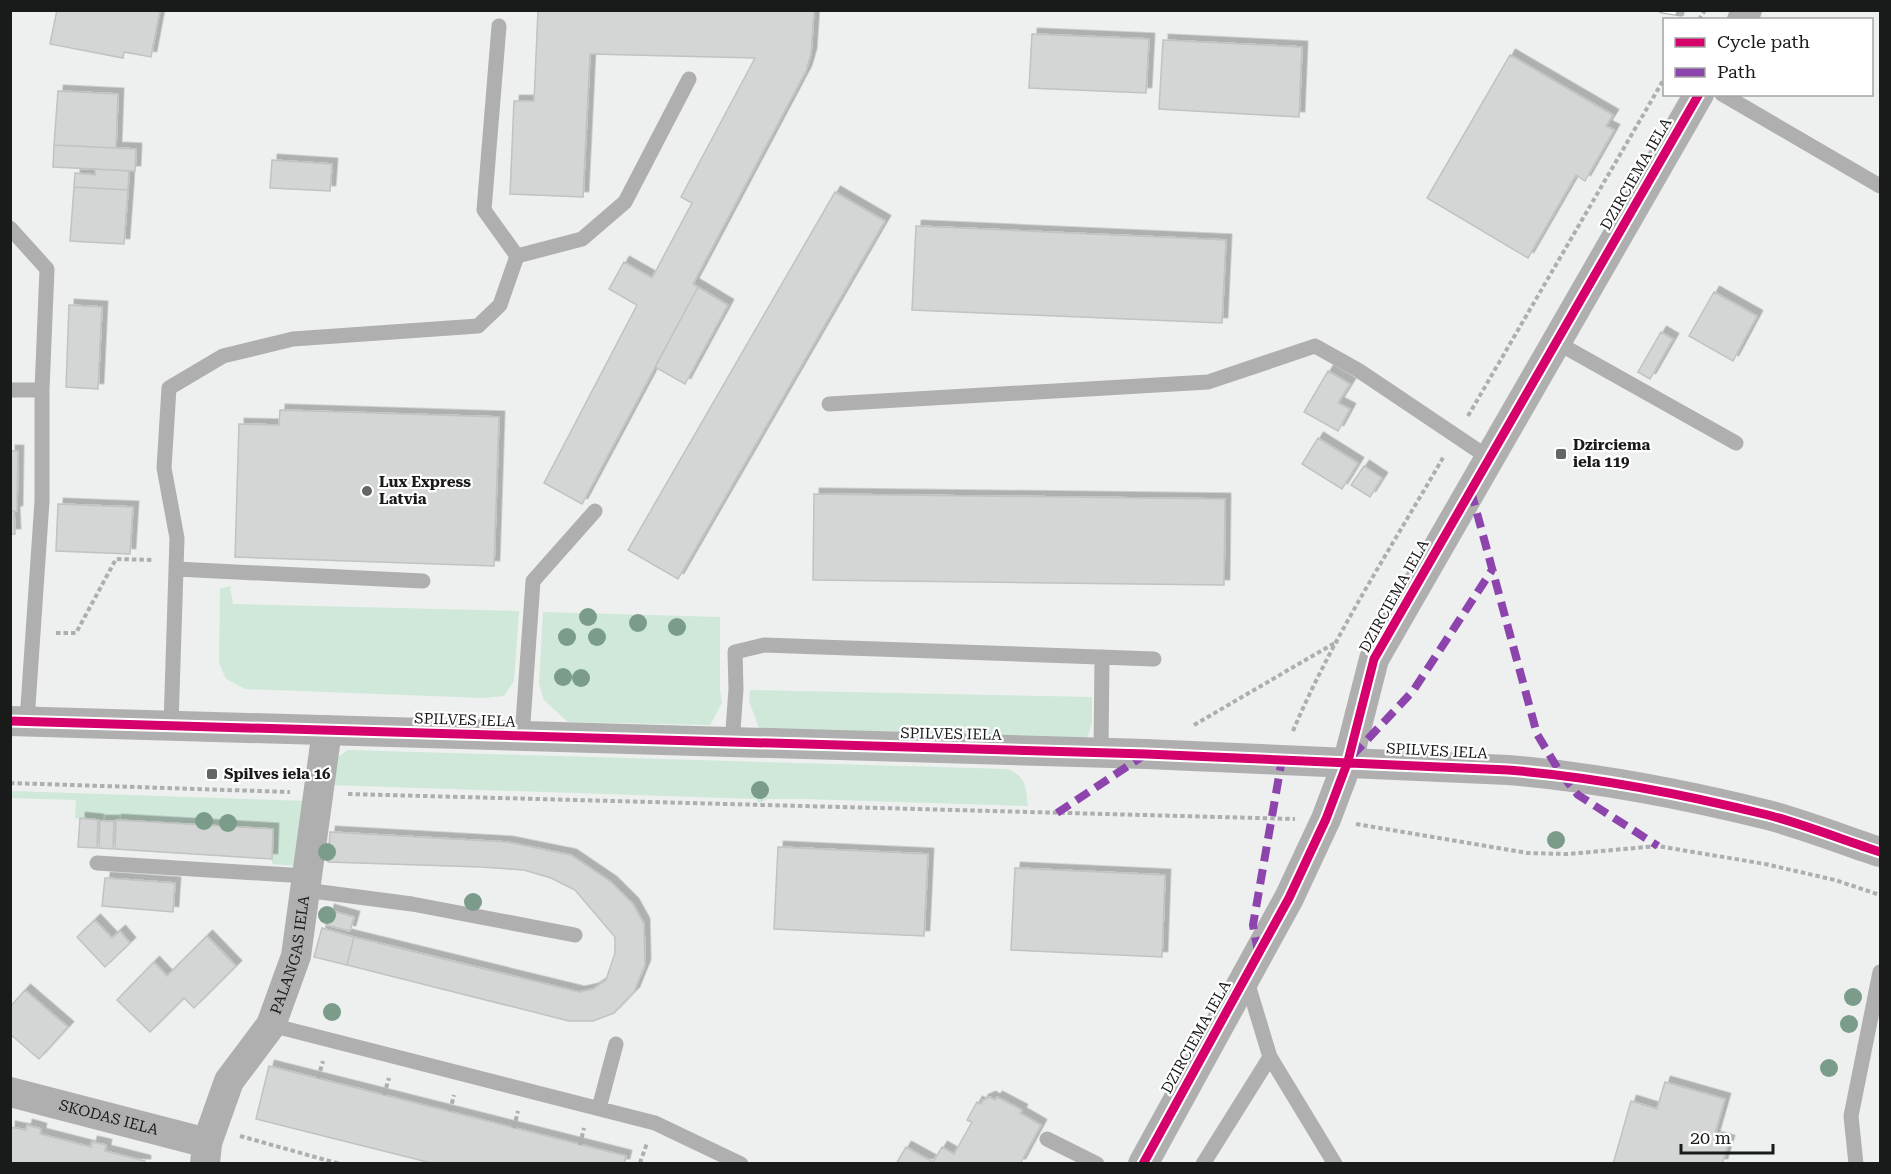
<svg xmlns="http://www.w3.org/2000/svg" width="1891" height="1174" viewBox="0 0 1891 1174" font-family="'Roboto Serif',serif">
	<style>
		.green { fill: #cfe8d9 }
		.building { fill: #d4d5d5; stroke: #c1c2c2; stroke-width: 1.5; filter: url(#shadow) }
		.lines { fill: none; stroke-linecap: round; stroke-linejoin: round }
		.path { stroke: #adafae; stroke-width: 4; stroke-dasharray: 4.5 3; stroke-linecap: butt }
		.service { stroke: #aeafae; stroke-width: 15 }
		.minor { stroke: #aeafae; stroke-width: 30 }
		.rail-casing { stroke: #b1b3b2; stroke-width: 7 }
		.rail { stroke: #fff; stroke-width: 4.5; stroke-dasharray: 14; stroke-linecap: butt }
		.quiet { stroke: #8e44ad; stroke-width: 8; stroke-dasharray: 15 8; stroke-linecap: butt }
		.cycleway-casing { stroke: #fff; stroke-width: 13 }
		.cycleway { stroke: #d6006c; stroke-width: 9 }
		.tree { fill: #7b9c8b }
		.poi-dot { fill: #636664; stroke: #fff; stroke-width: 2 }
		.labels { text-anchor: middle; stroke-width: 4.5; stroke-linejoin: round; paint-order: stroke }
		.street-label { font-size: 15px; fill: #191b1a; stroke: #fff }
		.poi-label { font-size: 15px; font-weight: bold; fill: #191b1a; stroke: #fff; text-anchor: start }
	</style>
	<defs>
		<filter id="shadow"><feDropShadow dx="5.5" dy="-5.5" stdDeviation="0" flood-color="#0004"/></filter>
	</defs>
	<rect width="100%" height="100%" fill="#edf0ee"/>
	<path class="green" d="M230,586L233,604L519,611L514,681L504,696L483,698L245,689L226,679L219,663L220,589Z
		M543,612L720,617V690L722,703L710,725L568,722L544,700L539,684Z
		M750,690L1092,697V723L1087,739L773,730L759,728L749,701Z
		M348,750L1007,769C1026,776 1026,787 1028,806L805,799H767L760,803L756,799L331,785L337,758Z
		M11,791L306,801L298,866L272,864L273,829L75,818L76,800L11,798Z"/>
	<path class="building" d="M57,10H160L151,57L124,52L123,58L50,44Z
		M538,10H814L811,54L806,71L693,284L698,287L582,504L544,483L637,305L609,289L624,262L652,278L692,203L681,197L755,58L590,54L583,197L510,194L514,101H534Z
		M1032,34L1149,39L1146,93L1029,88Z
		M1163,40L1302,47L1299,117L1159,109Z
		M1510,55L1613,115L1606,126L1614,130L1585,181L1576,175L1528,258L1427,198Z
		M58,91L118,94L116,148L54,145Z
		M54,145L136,149L135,171L53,167Z
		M272,160L332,164L330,191L270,188Z
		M95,169L129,171L128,190L74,187L75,173L95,175Z
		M74,187L128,190L124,244L70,241Z
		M835,192L885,221L678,579L628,550Z
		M916,226L1226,240L1222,323L912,310Z
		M698,287L728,305L685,384L655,367Z
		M1714,292L1757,316L1733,361L1689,336Z
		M69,305L102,307L98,389L66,387Z
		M1661,332L1673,339L1650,379L1638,372Z
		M1328,371L1350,384L1338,403L1350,409L1338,431L1304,412Z
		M280,410L499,417L494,566L235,557L239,424L279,425Z
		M1318,438L1358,463L1342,489L1302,464Z
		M10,451H18L17,511H10Z
		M1364,466L1382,478L1370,497L1351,485Z
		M814,494L1225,499L1224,585L813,580Z
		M58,504L133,507L130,554L56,551Z
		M10,511H14L15,534H10Z
		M80,818L98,820L97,848L78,847Z
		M116,820L273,829L272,859L115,849Z
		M100,821H114L113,849L99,848Z
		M330,832L507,842L571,855L611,882L633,904L644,924L645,965L634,992L614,1013L593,1021H569L347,965L354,937L579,992L593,989L606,980L615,953V937L575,890L551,878L524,870L481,867L328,862Z
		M778,847L928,854L924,936L774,929Z
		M1015,868L1165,875L1162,957L1011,950Z
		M105,878L175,883L173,912L102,906Z
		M329,910L354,917L350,931L326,925Z
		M95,920L112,938L120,931L130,943L105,967L77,937Z
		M322,928L354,937L347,965L314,957Z
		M207,936L236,966L194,1008L184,998L150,1032L117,1000L154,962L167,976Z
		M25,990L68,1027L39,1059L10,1034V1007Z
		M269,1066L626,1156L624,1164H435L256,1119Z
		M1665,1082L1725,1099L1714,1137L1729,1141L1722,1164H1613L1631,1101L1657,1109Z
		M990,1097L995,1100L997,1097L1022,1110L1020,1113L1041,1125L1020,1164H896L906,1147L933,1162L942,1147L954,1154L972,1122L967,1120L977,1102L981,1104L983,1100Z
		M27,1125L41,1129L40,1134L91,1147L92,1142L106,1145L105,1151L145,1161V1164H10V1127L26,1130Z"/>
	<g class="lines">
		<path class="path" d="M1699,20L1705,10
			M1468,416L1664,79
			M56,633H76L116,559L154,560
			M1194,725L1338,641
			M1293,731C1333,636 1393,545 1444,456
			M10,783L290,792
			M348,794L1295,819
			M1356,824L1527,853L1568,854L1658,846L1765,864L1835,880L1880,895
			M318,1078L323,1061
			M384,1095L389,1078
			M450,1111L454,1095
			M514,1128L518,1111
			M240,1136L340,1164
			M580,1145L584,1128
			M640,1163L647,1143"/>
		<path class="service" d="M499,26L484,210L517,256
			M1722,94L1880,186
			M10,228L47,269L42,390V501L27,721
			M517,256L582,239L625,202L689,79
			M1556,342L1736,443
			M10,390H42
			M829,404L1208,382L1315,346L1358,370L1489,458
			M176,569L423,581
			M171,725L177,538L164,468L169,388L223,356L293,339L478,326L500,305L517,256
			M522,737L533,581L595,511
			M732,744L736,689L735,652L764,645L1154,659
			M1101,753L1102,657
			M97,863L306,876
			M305,890L412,904L575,935
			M1246,978L1270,1057L1335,1164
			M271,1025L655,1123L741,1164
			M599,1108L616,1044
			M1047,1139L1097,1164
			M1203,1164L1270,1057
			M1856,1164L1851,1116L1880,972"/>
		<g class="minor">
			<path d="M1742,20L1747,10"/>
			<path d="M10,721L1146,754L1508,770C1595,777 1683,794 1768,815C1806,825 1843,840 1880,852"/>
			<path id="s1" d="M10,1092L207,1143"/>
			<path id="s2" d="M205,1164L207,1143L229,1081L271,1025L296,956L327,730"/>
			<path d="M1143,1164L1289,898L1326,819L1348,761L1374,659L1699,94"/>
		</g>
		<g class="rail-casing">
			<path id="rail" d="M1662,10L1681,13"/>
		</g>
		<use href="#rail" class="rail"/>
		<path class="quiet" d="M1471,491L1537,734L1561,774L1578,795L1658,846
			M1352,756L1413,691L1492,570
			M1057,813L1146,754
			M1258,952L1253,925L1282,759"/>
		<g class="cycleway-casing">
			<path id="cycleway" d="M10,721L1146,754L1508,770C1595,777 1683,794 1768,815C1806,825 1843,840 1880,852
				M1143,1164L1289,898L1326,819L1348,761L1374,659L1699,94"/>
		</g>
		<use href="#cycleway" class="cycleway"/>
	</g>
	<g class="tree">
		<circle cx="588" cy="617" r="9"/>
		<circle cx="638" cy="623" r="9"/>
		<circle cx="677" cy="627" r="9"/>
		<circle cx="567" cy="637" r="9"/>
		<circle cx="597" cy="637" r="9"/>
		<circle cx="563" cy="677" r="9"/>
		<circle cx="581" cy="678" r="9"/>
		<circle cx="760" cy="790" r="9"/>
		<circle cx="204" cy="821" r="9"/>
		<circle cx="228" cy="823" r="9"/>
		<circle cx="1556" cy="840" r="9"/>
		<circle cx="327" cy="852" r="9"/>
		<circle cx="473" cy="902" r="9"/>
		<circle cx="327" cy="915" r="9"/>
		<circle cx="1853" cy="997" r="9"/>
		<circle cx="332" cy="1012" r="9"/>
		<circle cx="1849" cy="1024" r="9"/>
		<circle cx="1829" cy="1068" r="9"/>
	</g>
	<g class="poi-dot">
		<rect x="1555" y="448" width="12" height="12" rx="3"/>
		<circle cx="367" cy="491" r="6"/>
		<rect x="206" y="768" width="12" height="12" rx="3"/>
	</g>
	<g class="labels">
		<g class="street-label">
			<text transform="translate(1636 174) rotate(-60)" y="5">DZIRCIEMA IELA</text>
			<text transform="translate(1394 596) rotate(-61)" y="5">DZIRCIEMA IELA</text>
			<text transform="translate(465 720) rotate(2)" y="5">SPILVES IELA</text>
			<text transform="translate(951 734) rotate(1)" y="5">SPILVES IELA</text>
			<text transform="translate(1437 751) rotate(3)" y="5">SPILVES IELA</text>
			<text dy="5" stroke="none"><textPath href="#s2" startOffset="230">PALANGAS IELA</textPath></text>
			<text transform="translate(1196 1037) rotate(-61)" y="5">DZIRCIEMA IELA</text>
			<text dy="5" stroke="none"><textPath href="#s1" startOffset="102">SKODAS IELA</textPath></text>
		</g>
		<g class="poi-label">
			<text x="1573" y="450">Dzirciema<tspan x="1573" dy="17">iela 119</tspan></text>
			<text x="379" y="487">Lux Express<tspan x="379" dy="17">Latvia</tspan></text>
			<text x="224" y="779">Spilves iela 16</text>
		</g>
	</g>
	<rect width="1891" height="1174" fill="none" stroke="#191b1a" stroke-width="24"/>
	<rect x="1663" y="18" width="210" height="78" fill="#ffffff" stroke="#a3a4a3" stroke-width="1.5"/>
	<rect x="1675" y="38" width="30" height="9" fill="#d6006c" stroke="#a3a4a3" stroke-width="1.5"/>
	<text x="1717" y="48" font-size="18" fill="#191b1a">Cycle path</text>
	<rect x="1675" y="68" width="30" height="9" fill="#8e44ad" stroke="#a3a4a3" stroke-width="1.5"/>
	<text x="1717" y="78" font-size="18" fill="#191b1a">Path</text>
	<path d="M1681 1144v9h92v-9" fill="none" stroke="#191b1a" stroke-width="3"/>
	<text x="1690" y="1144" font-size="18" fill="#191b1a" stroke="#ffffff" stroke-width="4.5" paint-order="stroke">20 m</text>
</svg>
